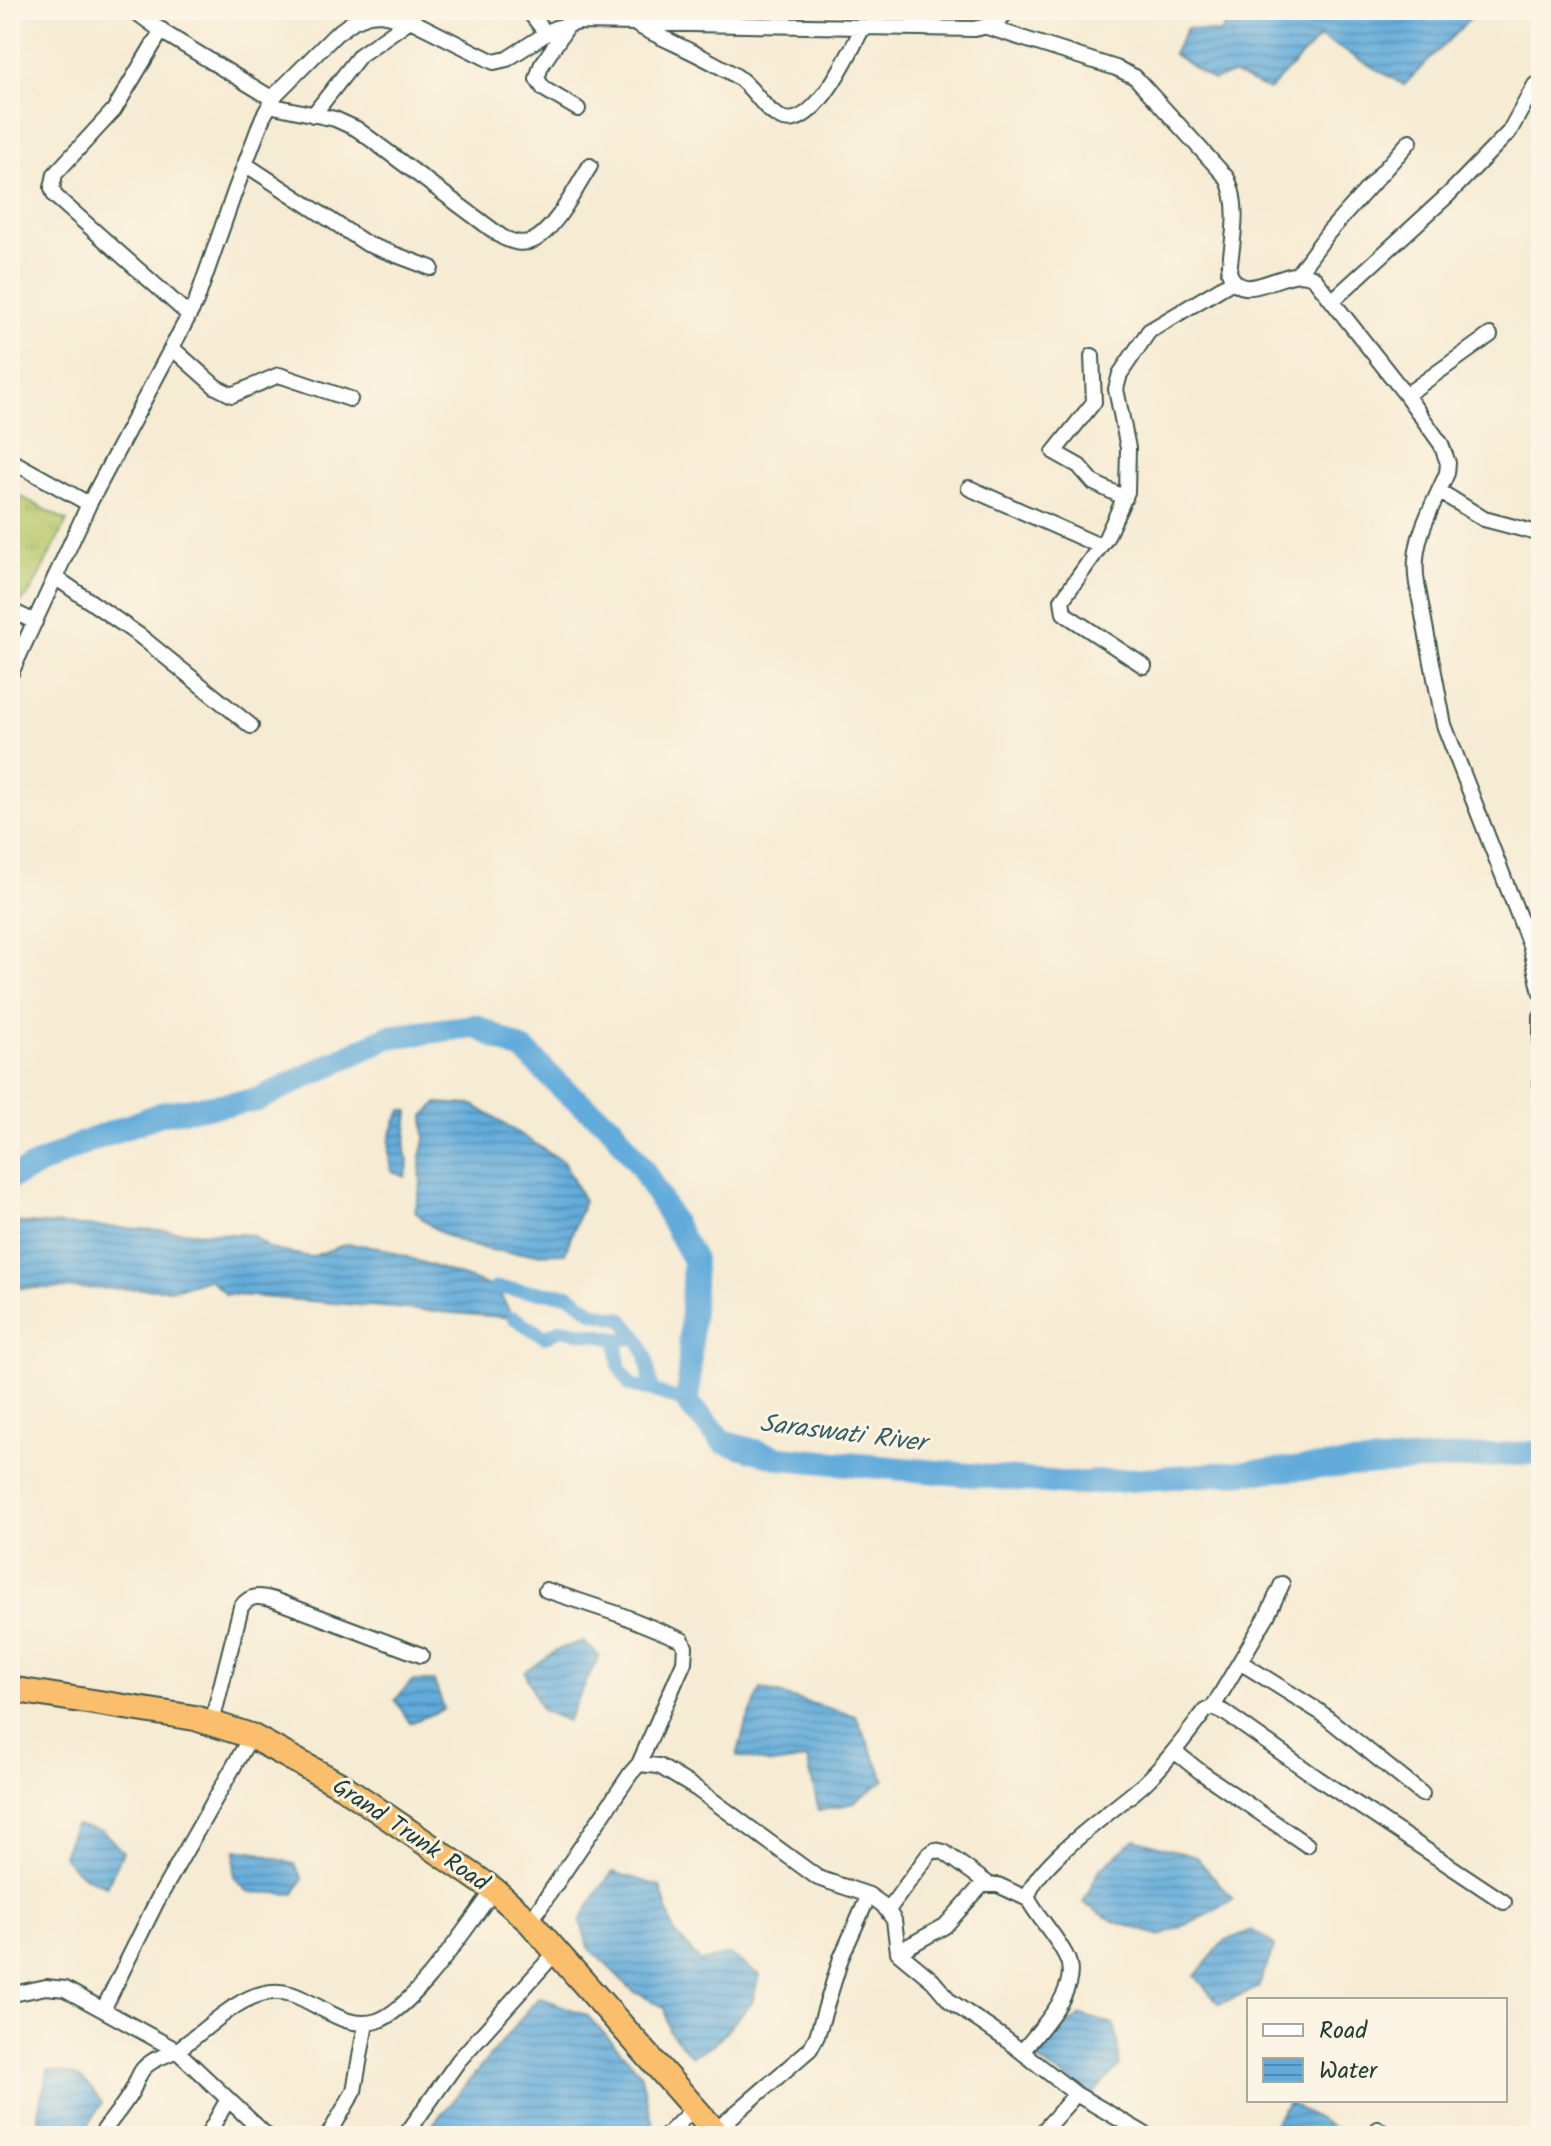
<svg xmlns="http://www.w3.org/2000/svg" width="1551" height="2146" viewBox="0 0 1551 2146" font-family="Kalam,sans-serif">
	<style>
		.grass { fill: url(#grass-tufts); stroke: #6b8250; stroke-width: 2 }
		.water { fill: url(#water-rules); stroke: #407487; stroke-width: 2 }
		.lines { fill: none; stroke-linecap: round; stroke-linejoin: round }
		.canal { stroke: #62abda; stroke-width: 14 }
		.river { stroke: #62abda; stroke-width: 24 }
		.street-casing { stroke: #3f574c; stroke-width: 18 }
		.highway-casing { stroke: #3f574c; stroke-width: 28 }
		.street { stroke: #fff; stroke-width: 14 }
		.highway { stroke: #fabe6d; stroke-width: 24 }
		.labels { text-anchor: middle; stroke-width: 6; stroke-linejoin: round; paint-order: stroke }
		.street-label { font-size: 24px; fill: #1f3d34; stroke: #fcf5e5 }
		.water-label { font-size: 26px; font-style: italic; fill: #335e66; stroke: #fcf5e5 }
	</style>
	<defs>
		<pattern id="grass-tufts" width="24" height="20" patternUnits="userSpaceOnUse" patternTransform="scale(2)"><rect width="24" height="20" fill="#b7c86c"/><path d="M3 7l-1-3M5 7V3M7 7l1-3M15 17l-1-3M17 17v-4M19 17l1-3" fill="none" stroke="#94a45a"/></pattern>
		<pattern id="water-rules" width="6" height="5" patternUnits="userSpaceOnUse" patternTransform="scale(2)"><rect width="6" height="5" fill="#62abda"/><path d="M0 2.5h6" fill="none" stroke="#508cb2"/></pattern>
	</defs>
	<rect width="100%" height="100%" fill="#fcf5e5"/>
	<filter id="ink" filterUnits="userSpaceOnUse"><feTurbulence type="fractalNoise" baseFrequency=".0125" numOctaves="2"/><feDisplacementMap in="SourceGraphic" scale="16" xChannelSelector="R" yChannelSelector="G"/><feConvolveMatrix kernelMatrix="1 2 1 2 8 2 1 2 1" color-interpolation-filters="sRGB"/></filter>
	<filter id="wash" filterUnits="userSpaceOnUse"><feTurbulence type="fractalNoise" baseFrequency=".006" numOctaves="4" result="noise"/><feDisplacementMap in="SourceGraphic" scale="32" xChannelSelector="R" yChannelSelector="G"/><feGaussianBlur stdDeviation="1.8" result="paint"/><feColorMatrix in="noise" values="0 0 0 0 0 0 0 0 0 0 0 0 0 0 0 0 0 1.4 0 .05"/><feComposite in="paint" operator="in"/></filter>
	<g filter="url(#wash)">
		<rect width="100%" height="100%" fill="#f6ebd3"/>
		<path class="grass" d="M10,491L67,521L31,591L21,603L10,598Z"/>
		<path class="water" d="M1234,10H1479L1404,85L1320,37L1269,90L1233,74L1213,80L1173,54L1187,28L1221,33Z
			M437,1103L474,1105L564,1162L584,1201L565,1253C512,1255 453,1254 415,1211L421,1184L420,1161L425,1139L424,1116Z
			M402,1110L409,1111L405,1151L409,1164L405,1177L391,1171C386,1149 389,1129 402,1110Z
			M10,1222L252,1235L270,1249L311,1257L346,1244L378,1247L496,1288L514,1318L225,1294L209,1279L174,1289L10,1288Z
			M583,1641L599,1656L567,1721L541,1710L525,1672L557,1650Z
			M412,1681H434L444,1709L410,1723L395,1700Z
			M761,1689L856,1716L885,1780L853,1803L819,1811L807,1759L772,1764L737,1756L745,1726Z
			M75,1825L103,1831L123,1852L107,1886C89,1880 73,1872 63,1855Z
			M1135,1839L1196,1857L1233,1899L1197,1920L1161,1936L1115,1922L1083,1903L1099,1870Z
			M235,1850L253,1851L294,1864L303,1879L294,1894L248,1892L234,1877Z
			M613,1872L660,1886L674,1932L701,1962L729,1954L759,1975L752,2003L715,2043L692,2056L669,2031L664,2007L633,1991L589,1948L580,1921L599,1889Z
			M1252,1930L1275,1945L1258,1988L1219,2004L1195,1976L1223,1942Z
			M539,1997L587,2015L640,2072L655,2133L653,2136H423Z
			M1081,2015L1115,2025L1120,2065L1092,2095L1036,2059L1056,2033Z
			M48,2070C79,2072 85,2079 102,2103L88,2126L77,2136H44C30,2113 45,2094 48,2070Z
			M1288,2102L1349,2136H1266Z"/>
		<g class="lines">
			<path class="canal" d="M496,1288L570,1295L593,1312L622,1319L638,1338L646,1356L652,1390L688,1403
				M514,1318L545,1337L561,1329L617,1339L638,1338
				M617,1339L619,1366L630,1385L652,1390"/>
			<path class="river" d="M10,1178L81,1144L163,1113L257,1100L388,1037L475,1026L526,1052L565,1091L612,1127L642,1168L694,1260L688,1403L723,1442L781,1458L1071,1484L1541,1452"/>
		</g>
	</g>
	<g filter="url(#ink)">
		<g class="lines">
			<g class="street-casing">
				<path id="street" d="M133,10L166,34L273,99
					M528,10L545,32
					M569,24L541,66L537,79L544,89L578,109
					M637,25C669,42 705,56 736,76C753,86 763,110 781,118C814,132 850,52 862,29
					M987,27L1116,68L1135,77L1227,178C1241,207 1232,241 1229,272C1244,311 1287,261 1314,278L1406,395L1441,444L1448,463L1447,473C1431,511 1410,541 1417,584L1444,725L1530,945L1541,993
					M162,30L114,110L55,174L52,188L55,196L189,315
					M269,105L335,119L357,129L502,237C512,242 521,245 532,241C554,232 577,186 590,166
					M313,115L360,55L410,20
					M245,164L367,244L431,268
					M1299,272L1328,233L1410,141
					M1332,301L1448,195L1509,132L1535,85
					M172,348L216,387L232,395L279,375L350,399
					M1092,356L1094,402L1054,452L1079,466L1094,483L1125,498
					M1406,395L1490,335
					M10,460L89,504
					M969,488L1100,546
					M1439,491L1484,519L1541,534
					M55,577L140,636L251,726
					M10,610L35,622
					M1144,666L1068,616L1064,613L1062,600L1106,538L1127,492L1128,448L1116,389L1120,374L1149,331L1233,281
					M10,675L89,504L196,302L235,191L263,117L276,94L336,34L354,21L369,15L380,14L410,20L494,62L507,59L555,28L580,22L974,29C988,27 999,22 1009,10
					M1541,1017V1096
					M546,1590L621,1615L682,1640L685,1647L684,1662L639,1764
					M1240,1662L1320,1712L1422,1794
					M1213,1707L1267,1616L1282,1584
					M212,1722L241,1607C250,1594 260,1596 274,1600L421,1655
					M1174,1751L1202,1773L1307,1845
					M888,1910L929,1854L935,1850L944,1852L987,1883
					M530,1922L631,1773L639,1764L659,1766L697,1789L818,1878L869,1895L883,1905L894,1920L898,1952L932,1980L950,2001L1004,2038L1076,2094L1148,2136
					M898,1952L945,1926L982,1885H998L1028,1899
					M10,1993L13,1994L46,1987L65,1989L176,2050L267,2136
					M103,2010L157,1901L251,1736
					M1022,2052C1040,2028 1083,1988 1066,1956C1056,1936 1039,1919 1028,1899C1030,1867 1119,1807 1145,1783C1168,1761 1186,1736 1205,1711L1213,1707L1224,1712L1316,1777L1504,1902
					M1378,2129L1388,2136
					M715,2131L810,2049L817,2036L841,1958L869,1895
					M100,2136C110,2121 123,2107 132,2091C136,2084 138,2075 143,2069C153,2057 168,2056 180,2048C211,2027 250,1981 291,1994C319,2003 345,2031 377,2021C415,2008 468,1924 494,1890
					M207,2136L228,2099
					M328,2136L354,2091L366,2023
					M405,2136L459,2060L556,1952
					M666,2136L694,2108
					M1039,2136L1076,2094"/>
			</g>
			<g class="highway-casing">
				<path id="highway" d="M10,1689L195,1718L251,1736L344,1787L494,1890L530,1922L719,2136"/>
			</g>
			<use href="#street" class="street"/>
			<use href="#highway" class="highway"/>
		</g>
	</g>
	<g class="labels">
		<g class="street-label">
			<text transform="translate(411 1834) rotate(34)" y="8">Grand Trunk Road</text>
		</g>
		<g class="water-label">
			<text transform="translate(843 1432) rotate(7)" y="9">Saraswati River</text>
		</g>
	</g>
	<rect width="1551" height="2146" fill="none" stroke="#fcf5e5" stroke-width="40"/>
	<rect x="1247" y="1998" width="260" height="104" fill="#fcf5e5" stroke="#a4ab9e" stroke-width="2"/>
	<rect x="1263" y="2024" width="40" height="12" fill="#ffffff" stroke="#a4ab9e" stroke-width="2"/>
	<text x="1319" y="2038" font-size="24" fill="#1f3d34">Road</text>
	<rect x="1263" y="2058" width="40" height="24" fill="url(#water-rules)" stroke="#a4ab9e" stroke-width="2"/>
	<text x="1319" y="2078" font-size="24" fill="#1f3d34">Water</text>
</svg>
